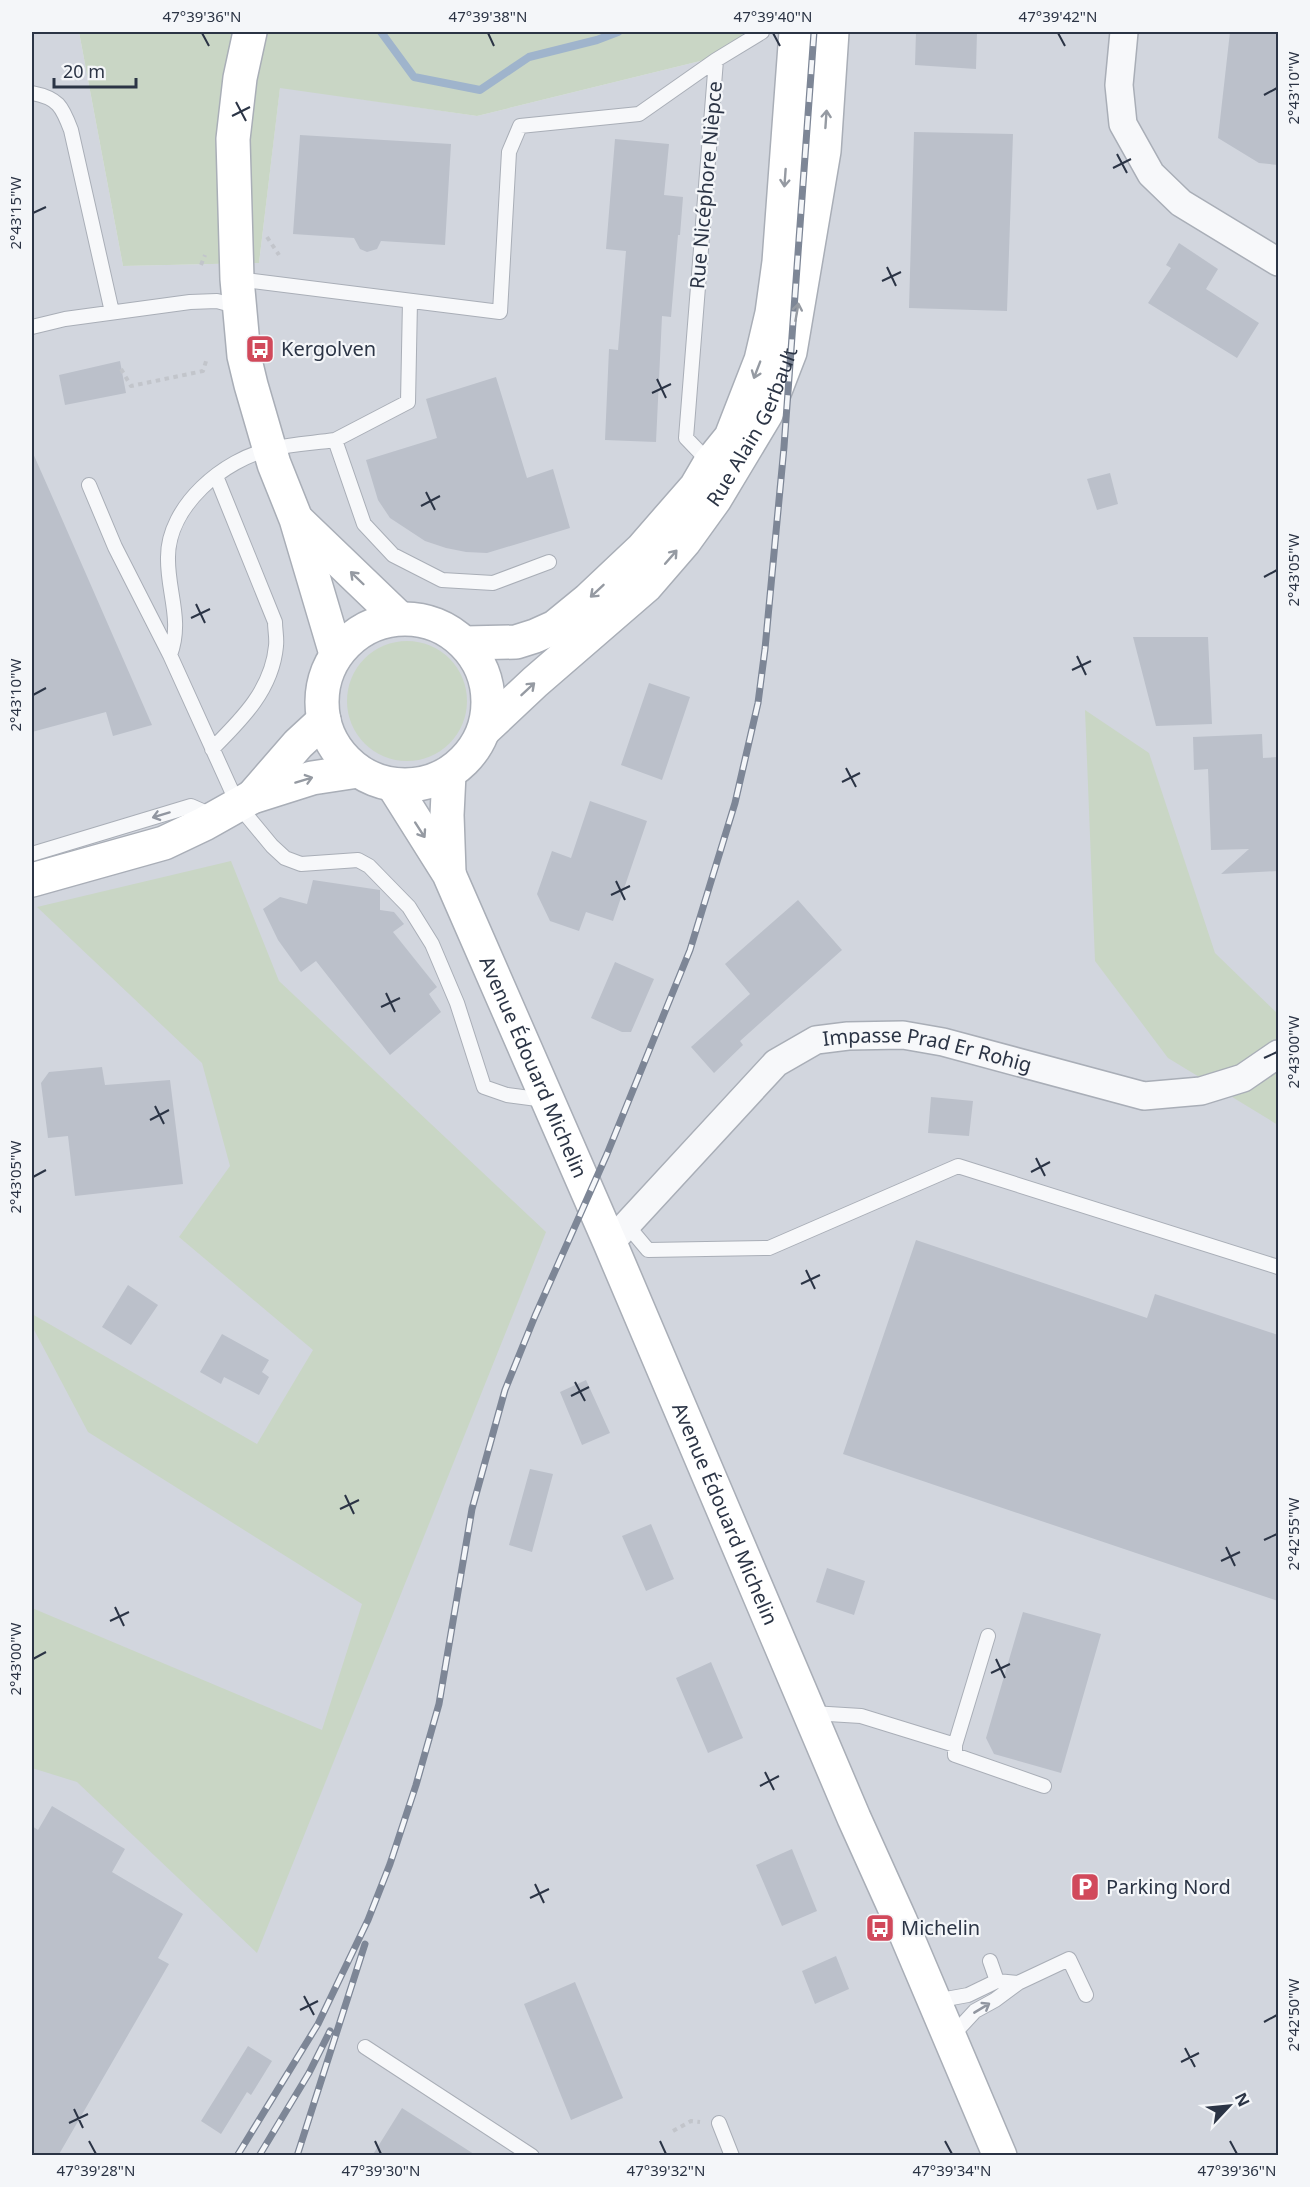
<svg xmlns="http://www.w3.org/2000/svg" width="1310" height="2187" viewBox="0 0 1310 2187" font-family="'Noto Sans',sans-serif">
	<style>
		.built { fill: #d2d6de }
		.green { fill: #c9d6c5 }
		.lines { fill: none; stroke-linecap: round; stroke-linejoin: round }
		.stream { stroke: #9fb4cc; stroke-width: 8 }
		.building { fill: #bbc0ca }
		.lane-casing { stroke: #a9aeb7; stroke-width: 16 }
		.street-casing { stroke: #a9aeb7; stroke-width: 30 }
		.secondary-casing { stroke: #a9aeb7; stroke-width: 36 }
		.path { stroke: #c2c5cb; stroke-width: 4; stroke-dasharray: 4.5 4.5; stroke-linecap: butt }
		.lane { stroke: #f7f8fa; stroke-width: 14 }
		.street { stroke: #f7f8fa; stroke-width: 27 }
		.secondary { stroke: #fff; stroke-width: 33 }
		.rail-casing { stroke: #7d8696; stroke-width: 7 }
		.rail { stroke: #f4f6f9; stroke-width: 4.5; stroke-dasharray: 14; stroke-linecap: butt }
		.oneway { stroke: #959aa2 }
		.oneway2 { stroke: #9196a0 }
		.ticks { fill: none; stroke: #2b3445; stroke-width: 2 }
		.labels { text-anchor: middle; stroke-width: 4.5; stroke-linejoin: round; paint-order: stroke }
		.street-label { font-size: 20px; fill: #2b3445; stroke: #f4f6f9 }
		.poi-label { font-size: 20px; fill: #2b3445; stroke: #f4f6f9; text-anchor: start }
		.neatline { fill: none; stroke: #2b3445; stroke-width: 2 }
		.ticks-label { font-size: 15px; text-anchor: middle; fill: #2b3445 }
	</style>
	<rect width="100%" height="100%" fill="#e4e7ec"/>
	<path class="built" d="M32,32H79L123,266L259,263L280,87L477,116L741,51L743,32H1278V2155L32,2156Z"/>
	<path class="green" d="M79,32H743L741,51L477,116L280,88L259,263L123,266Z
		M347 701a60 60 0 1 1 120 0a60 60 0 1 1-120 0Z
		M1085,710L1149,753L1215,953L1278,1014V1125L1168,1058L1095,961Z
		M231,861L279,981L546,1232L257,1953L77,1782L32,1768V1608L322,1730L362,1604L88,1432L32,1326V1314L257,1444L313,1350L179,1237L230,1166L202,1063L37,907Z"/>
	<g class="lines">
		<path class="stream" d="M381,32L414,77L480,90L529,57L597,40L618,32"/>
	</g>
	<path class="building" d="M916,32H977L976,69L915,65Z
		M1230,32H1278V165L1259,163L1218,138Z
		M914,132L1013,134L1007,311L909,308Z
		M300,135L451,144L445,245L381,241L377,249L367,252L360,249L354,238L293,234Z
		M615,139L669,144L664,195L683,197L680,235H678L671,317L662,316L656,442L605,440L609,349L618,350L626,251L606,249Z
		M1179,243L1218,269L1206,289L1259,323L1237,358L1148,303L1171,268L1166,265Z
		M120,361L126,393L65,405L59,375Z
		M496,377L527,478L553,469L570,528L487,553L466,552L446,548L425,541L390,518L378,500L366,460L437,438L426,399Z
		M32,451L55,503L152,725L113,736L106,712L32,732Z
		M1110,473L1118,504L1097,510L1087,479Z
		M1133,637H1208L1212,724L1156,726Z
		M649,683L690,697L662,780L621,765Z
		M1262,734L1263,758L1278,757V871L1221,874L1249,849L1211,850L1208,769L1194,770L1193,737Z
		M590,801L647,821L613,921L586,912L579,931L550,921L537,894L552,851L571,858Z
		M313,880L380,890V910L394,912L404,924L393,932L437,987L429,994L441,1012L390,1055L316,961L301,972L278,940L263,909L280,897L307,904Z
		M798,900L842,950L740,1041L743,1045L714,1073L691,1047L750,994L725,964Z
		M615,962L654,979L631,1032H622L591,1018Z
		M102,1067L105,1085L170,1080L183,1184L75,1196L68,1136L48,1138L41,1083L49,1072Z
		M931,1097L973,1101L969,1136L928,1133Z
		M916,1240L1147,1318L1155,1294L1278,1335V1601L843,1454Z
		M128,1285L158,1305L131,1345L102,1327Z
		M222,1334L269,1360L262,1372L269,1377L259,1395L224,1377L221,1384L200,1372Z
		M586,1380L610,1433L582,1445L560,1392Z
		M530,1469L553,1474L532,1552L509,1545Z
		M651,1524L674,1579L646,1591L622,1536Z
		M827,1568L865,1581L854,1615L816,1602Z
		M1023,1612L1101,1634L1061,1773L994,1754L986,1738Z
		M711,1662L743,1738L708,1753L676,1678Z
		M52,1806L125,1849L112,1872L183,1914L158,1958L169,1964L58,2156H32V1826L38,1830Z
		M792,1849L817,1911L782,1926L756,1865Z
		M836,1956L849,1989L815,2004L802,1971Z
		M575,1982L623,2098L571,2120L524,2004Z
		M248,2046L272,2061L251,2095L247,2092L221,2134L201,2121Z
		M402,2108L477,2156H372Z"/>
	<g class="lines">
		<g class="lane-casing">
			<path id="lane" d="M716,60L762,32
				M32,93C58,98 62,106 71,130L112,312
				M237,279L500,312L509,152L520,126L639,114L716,60L686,438L710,463
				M410,301L408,402L335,440L364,524L393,555L442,580L493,583L549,562
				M32,327L65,319L190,302L217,301L239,307
				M89,485L115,547L170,655L238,805L272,846L285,858L301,864L358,860L369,866L409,907L432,944L457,1003L484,1087L507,1095L545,1100
				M170,655C183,620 167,591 168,557C168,506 224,459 271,449C292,444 314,443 335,440
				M212,749C241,720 272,690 276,646C277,638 275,630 275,622L216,476
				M32,854L191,806L214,816
				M627,1225L648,1250L769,1248L958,1166L1278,1267
				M812,1713L861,1716L955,1745V1755L1044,1786
				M955,1745L988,1636
				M990,1961L997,1981
				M935,2001L968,1995L997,1981L1018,1983
				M950,2038L975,2011L995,2000L1018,1983L1069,1959L1086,1995
				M365,2047L532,2156
				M719,2123L732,2156"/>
		</g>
		<g class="street-casing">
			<g id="street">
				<path d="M1124,32L1119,85L1123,124L1151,174L1181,203L1278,262"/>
				<path id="s1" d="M610,1243L776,1063L816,1040L848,1036L903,1035L943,1042L1144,1096L1201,1091L1243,1078L1278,1054"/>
			</g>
		</g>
		<g class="secondary-casing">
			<g id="secondary">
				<path d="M250,32L240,78L233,139L237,279L244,356L251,385L274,464L296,519L336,654"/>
				<path d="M299,522L399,618"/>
				<circle cx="405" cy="702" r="83"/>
				<path d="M465,643L516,642L535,636L555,627L588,600L642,549L696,487L710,463L731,437L761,360L772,313L779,262L796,32"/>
				<path id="s2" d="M485,729L535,682L646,586L684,542L715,499L766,414L790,352L824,151L832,32"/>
				<path id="s3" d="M393,785L449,874L610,1243L854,1818L900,1920L1000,2156"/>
				<path d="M252,797L298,744L324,720"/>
				<path d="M449,872L447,815L449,774"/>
				<path d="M32,880L164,843L204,824L252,797L312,778L358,771"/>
			</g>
		</g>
		<path class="path" d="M267,237L279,255
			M201,265L205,255
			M121,369L131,386L203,371L207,358
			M673,2131L691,2121L700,2122"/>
		<use href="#lane" class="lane"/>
		<use href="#street" class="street"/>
		<use href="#secondary" class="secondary"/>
		<g class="rail-casing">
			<path id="rail" d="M237,2156L318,2024L368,1920L390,1864L416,1785L439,1704L472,1509L505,1390L535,1316L607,1154L690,950L735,803L758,703L765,649L784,447L814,32
				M259,2156L309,2073L330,2031
				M297,2156L365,1944"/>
		</g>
		<use href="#rail" class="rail"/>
	</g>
	<defs><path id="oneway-shaft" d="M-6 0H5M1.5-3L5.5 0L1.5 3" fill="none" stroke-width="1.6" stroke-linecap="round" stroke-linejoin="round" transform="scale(1.5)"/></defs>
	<g class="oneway">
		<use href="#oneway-shaft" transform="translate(826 119) rotate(-86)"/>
		<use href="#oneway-shaft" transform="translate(785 178) rotate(94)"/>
		<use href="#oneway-shaft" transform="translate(797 312) rotate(-80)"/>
		<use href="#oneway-shaft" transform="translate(757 370) rotate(111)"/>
		<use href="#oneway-shaft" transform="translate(671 557) rotate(-49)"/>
		<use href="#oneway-shaft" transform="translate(357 578) rotate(-136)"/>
		<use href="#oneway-shaft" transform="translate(597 591) rotate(137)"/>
		<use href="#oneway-shaft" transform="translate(528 689) rotate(-43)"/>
		<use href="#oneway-shaft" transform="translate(304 780) rotate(-17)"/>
		<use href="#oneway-shaft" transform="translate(420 830) rotate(57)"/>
	</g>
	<g class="oneway2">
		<use href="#oneway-shaft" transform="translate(161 815) rotate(163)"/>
		<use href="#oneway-shaft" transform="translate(982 2008) rotate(-31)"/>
	</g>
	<path class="ticks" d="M202,33L209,46M488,33L494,46M773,33L780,46M1058,33L1065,46M1264,95L1277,88M236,102L246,121M232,116L250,107M1117,154L1127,173M1113,168L1131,159M33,213L46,207M887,267L896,286M882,281L901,272M657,379L666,398M652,393L671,384M426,492L435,510M421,506L440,496M1264,577L1277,570M196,604L205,623M191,618L210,609M1077,656L1086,675M1072,670L1091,661M33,695L46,688M846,768L856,787M842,782L860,773M616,881L625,900M611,895L630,886M386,993L395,1012M381,1007L400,998M1264,1058L1277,1052M155,1106L164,1124M150,1120L169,1110M1036,1158L1045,1176M1031,1172L1050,1162M33,1177L46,1170M806,1270L815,1289M801,1284L820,1275M575,1382L585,1401M571,1396L589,1387M345,1495L354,1514M340,1509L359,1500M1264,1540L1277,1534M1226,1547L1235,1566M1221,1561L1240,1552M115,1607L124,1626M110,1621L129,1612M33,1659L46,1652M996,1659L1005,1678M991,1673L1010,1664M765,1772L774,1790M760,1786L779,1776M535,1884L544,1903M530,1898L549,1889M304,1996L314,2015M300,2010L318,2001M1264,2022L1277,2015M1185,2048L1195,2067M1181,2062L1199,2053M74,2109L83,2128M69,2123L88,2114M89,2141L96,2154M375,2141L381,2154M660,2141L666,2154M945,2141L952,2154M1230,2141L1237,2154"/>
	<defs>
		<g id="bus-square" transform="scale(1.5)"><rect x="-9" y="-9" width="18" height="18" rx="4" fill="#d1495b" stroke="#f4f6f9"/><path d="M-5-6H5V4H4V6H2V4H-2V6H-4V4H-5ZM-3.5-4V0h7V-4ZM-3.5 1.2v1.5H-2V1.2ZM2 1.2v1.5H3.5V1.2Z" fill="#fff"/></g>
		<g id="parking-square" transform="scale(1.5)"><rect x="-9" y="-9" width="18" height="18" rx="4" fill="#d1495b" stroke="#f4f6f9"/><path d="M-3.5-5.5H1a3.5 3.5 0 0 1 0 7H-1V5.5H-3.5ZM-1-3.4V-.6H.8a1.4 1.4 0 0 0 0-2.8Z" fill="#fff"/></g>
	</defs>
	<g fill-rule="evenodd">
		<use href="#bus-square" x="260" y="349"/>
		<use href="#parking-square" x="1085" y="1887"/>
		<use href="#bus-square" x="880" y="1928"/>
	</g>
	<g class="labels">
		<g class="street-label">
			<text transform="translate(706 185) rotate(-85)" y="7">Rue Nicéphore Nièpce</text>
			<text dy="7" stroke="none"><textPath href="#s2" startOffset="408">Rue Alain Gerbault</textPath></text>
			<text dy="7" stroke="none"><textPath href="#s1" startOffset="404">Impasse Prad Er Rohig</textPath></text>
			<text dy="7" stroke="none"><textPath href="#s3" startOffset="316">Avenue Édouard Michelin</textPath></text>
			<text dy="7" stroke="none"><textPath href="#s3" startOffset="802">Avenue Édouard Michelin</textPath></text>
		</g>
		<g class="poi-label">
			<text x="281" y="356">Kergolven</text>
			<text x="1106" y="1894">Parking Nord</text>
			<text x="901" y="1935">Michelin</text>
		</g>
	</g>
	<rect width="1310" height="2187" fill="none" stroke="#f4f6f9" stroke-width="66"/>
	<g transform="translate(1229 2106) rotate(64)" stroke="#f4f6f9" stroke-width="4.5" paint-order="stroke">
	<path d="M0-4.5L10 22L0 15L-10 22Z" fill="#2b3445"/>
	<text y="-9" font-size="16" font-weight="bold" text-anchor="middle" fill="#2b3445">N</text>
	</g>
	<path d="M54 78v9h82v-9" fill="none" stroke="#2b3445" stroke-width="3"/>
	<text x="63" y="78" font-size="18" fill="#2b3445" stroke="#f4f6f9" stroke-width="4.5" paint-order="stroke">20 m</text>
	<rect x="33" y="33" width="1244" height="2121" class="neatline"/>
	<g class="ticks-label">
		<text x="202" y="22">47°39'36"N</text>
		<text x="488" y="22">47°39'38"N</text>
		<text x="773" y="22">47°39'40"N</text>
		<text x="1058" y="22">47°39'42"N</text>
		<text transform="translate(1294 88) rotate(-90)" y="5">2°43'10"W</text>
		<text transform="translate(16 213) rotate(-90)" y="5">2°43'15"W</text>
		<text transform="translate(1294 570) rotate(-90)" y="5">2°43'05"W</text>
		<text transform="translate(16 695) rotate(-90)" y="5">2°43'10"W</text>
		<text transform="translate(1294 1052) rotate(-90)" y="5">2°43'00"W</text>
		<text transform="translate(16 1177) rotate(-90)" y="5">2°43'05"W</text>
		<text transform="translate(1294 1534) rotate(-90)" y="5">2°42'55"W</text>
		<text transform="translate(16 1659) rotate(-90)" y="5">2°43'00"W</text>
		<text transform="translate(1294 2015) rotate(-90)" y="5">2°42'50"W</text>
		<text x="96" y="2176">47°39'28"N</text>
		<text x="381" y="2176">47°39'30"N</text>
		<text x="666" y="2176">47°39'32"N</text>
		<text x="952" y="2176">47°39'34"N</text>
		<text x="1237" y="2176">47°39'36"N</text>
	</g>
</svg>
